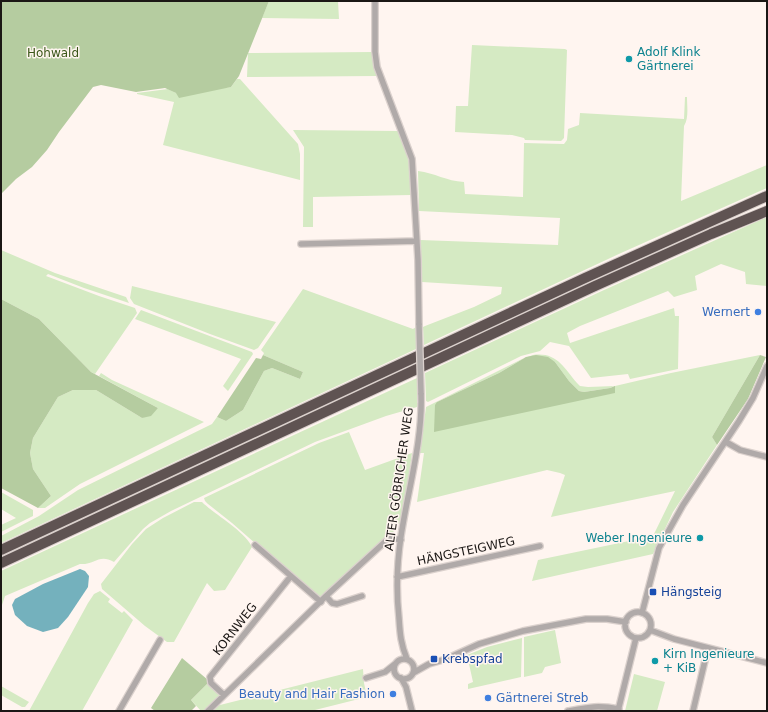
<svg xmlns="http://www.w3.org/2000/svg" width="768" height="712" viewBox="0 0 768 712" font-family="'DejaVu Sans',sans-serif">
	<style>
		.green { fill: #d5eac3; fill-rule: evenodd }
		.forest { fill: #b5cca0 }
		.water { fill: #74b1bd }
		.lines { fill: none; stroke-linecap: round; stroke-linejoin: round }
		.street-casing { stroke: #dbd1cd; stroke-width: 8 }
		.highway-casing { stroke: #dbd1cd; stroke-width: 12 }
		.street { stroke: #b0aaa9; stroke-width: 5.5 }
		.highway { stroke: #5f5352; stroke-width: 10 }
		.street-bridge-casing { stroke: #dbd1cd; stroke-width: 8; stroke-linecap: butt }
		.street-bridge { stroke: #b0aaa9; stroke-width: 5.5 }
		.culture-dot { fill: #0f9aa8; stroke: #fff5f0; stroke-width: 1.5 }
		.shop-dot { fill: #3f7fe0; stroke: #fff5f0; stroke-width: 1.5 }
		.transit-dot { fill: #1a4fb4; stroke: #fff5f0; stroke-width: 1.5 }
		.labels { text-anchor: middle; stroke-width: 3; stroke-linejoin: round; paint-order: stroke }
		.culture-label { font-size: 12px; fill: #0d838f; stroke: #fff5f0; text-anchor: start }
		.park-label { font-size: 12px; fill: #3a5618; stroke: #fff5f0 }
		.shop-label { font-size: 12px; fill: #366cbe; stroke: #fff5f0; text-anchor: end }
		.street-label { font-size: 12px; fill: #1b1715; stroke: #fff5f0 }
		.transit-label { font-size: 12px; fill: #164399; stroke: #fff5f0; text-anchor: start }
	</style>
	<rect width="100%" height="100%" fill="#fff5f0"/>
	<path class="green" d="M269,1H338L339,19L262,18Z
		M472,45L565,49L567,50L564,138L561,141L525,140L524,138L512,135L455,132L456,106H468Z
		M373,52L378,74L376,76L247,77L248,53Z
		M237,79H240L298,144L300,154V180L163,145L174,102L137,94V93L168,89L176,93L231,87Z
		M685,97H687C687,106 689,118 684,126L681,201L767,165V188L621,253L424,345L423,327L425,326L474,307L501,294L502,287L422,282L420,240L558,245L560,218L419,211L418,171C435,173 446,181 464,182L465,194L523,197L524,143L564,144L567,140L568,129L579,125L580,113L684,119Z
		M293,130L398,131L410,161L411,195L313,197V227H303L304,147Z
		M735,216L630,264L1,557V556L573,289Z
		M767,217V286L746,284L745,272L721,264L695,276L697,290L674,297L668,291L580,326L567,333L570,343L674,308L675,316H679L678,369L630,379L628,374L591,378L569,346L550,342L540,351L521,356L428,402L426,401L425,373L604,290Z
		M1,250L55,273L126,297L129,303L84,288L48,274L46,276L99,296L135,308L137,313L95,374L91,372L39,319L1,299Z
		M132,286L276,322L258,348L254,350L210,334L134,304L130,298Z
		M303,289L413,329L416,327V349L1,543V536L39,516L78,490L212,424L217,417L226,421L243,410L264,371L272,368L300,379L303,372L263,355L264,353L261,350Z
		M141,310L252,352L253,354L228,391L223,386L241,359L135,319Z
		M533,355C557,352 563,367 577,383L580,386L588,387L615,386L671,373L760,355L712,437L717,445L673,512L653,554L532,581L538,560L653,536L675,491L551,517L565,475L560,473L547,470L417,502L424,453H420L426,407L522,359ZM526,357L555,362L569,381L579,391L584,392L610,388L614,386L615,393L437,402L499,373Z
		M101,373L112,380L204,422L80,484L45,508H38L51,496L33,469L30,453L33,438L58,397L73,390H96L142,418L158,408L99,376Z
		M417,378V403H419L417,407L386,416L315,442L171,511L150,523L143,529L114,562C99,553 95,565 80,564L5,596L1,608V571Z
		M349,432L365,470L412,453L405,504L401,519L397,526L392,534L321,598L319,599L232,523L208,504L205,501L204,498L319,443Z
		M1,492L33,510V516L1,532V525L16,518L1,509Z
		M194,502H202C214,514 246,532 252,547L225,590L214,591L207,583L174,642H167L145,626L102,589L101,584L132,544L146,529L163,518Z
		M100,591L110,599L108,602L122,613L124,611L133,620L82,711H29L88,603L94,594Z
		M555,630L561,663L545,667L542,673L524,677V637Z
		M522,638L521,677L468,689V684L473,682L467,655L487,647Z
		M363,669L364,683L367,697L311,711H211L216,706Z
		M634,674L665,682L657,711H625Z
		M208,683L219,693V697L205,711H201L191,700Z
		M1,686L29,702L25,707H22L1,695Z"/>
	<path class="forest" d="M1,1H269L239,76L231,87L179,98L176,93L165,88L136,92L101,85L93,87L59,132L47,150L32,167L16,179L1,194Z
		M1,299L39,319L91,372L158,408L151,416L142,418L96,390H73L58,397L33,438L30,453L33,469L51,496L38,508L1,488Z
		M263,355L303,372L300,379L272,368L264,371L243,410L226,421L217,417L256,358L261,359Z
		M536,355L548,357L555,362L569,381L579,391L584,392L610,388L615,386V393L434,432L435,405L437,402L499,373L526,357Z
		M760,355L766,357L748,399L717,445L712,437Z
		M182,658L208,680V683L191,700L196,706L191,711H155L151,708Z"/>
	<path class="water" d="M80,569L85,571L89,576L88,587L68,617L58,628L43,632L27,626L15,615L12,605L15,599L43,584Z"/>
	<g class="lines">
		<g class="street-casing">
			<path id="street" d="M375,1V52L377,67L412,159L418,260L419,325
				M301,244L417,241
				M726,442L740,450L767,457
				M255,545L291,576
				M397,577L540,546
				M326,596L332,603L337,604L362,596
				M625 625a13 13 0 1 1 26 0a13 13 0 1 1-26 0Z
				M642,613L659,548L683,505L739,421L753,398L767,366
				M650,630L674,639L767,663
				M394 669a10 10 0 1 1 20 0a10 10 0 1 1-20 0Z
				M407,659C401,645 400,634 399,618C396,591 397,563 401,536C408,489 423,441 421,393
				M413,673L429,664L446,659L479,644L523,631L586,619H607L626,622
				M366,678L385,672L395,664
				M401,678L406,687L412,711
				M224,695L211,683L210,677L291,576L321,602
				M119,711L160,640
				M208,711L326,596L387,540L392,538L401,540
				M568,711C589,707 598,705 619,709
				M618,711L636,638
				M693,711L708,648"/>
		</g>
		<g class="highway-casing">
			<path id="highway" d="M1,550L585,278L767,196
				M1,563L595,286L711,234L767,211"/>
		</g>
		<use href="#street" class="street"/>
		<use href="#highway" class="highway"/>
		<g class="street-bridge-casing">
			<path id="street-bridge" d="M419,325L421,393"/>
		</g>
		<use href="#street-bridge" class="street-bridge"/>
	</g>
	<g class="culture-dot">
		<circle cx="629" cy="59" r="4"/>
		<circle cx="700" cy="538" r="4"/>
		<circle cx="655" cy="661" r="4"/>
	</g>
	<g class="shop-dot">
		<circle cx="758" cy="312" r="4"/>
		<circle cx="393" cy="694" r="4"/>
		<circle cx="488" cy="698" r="4"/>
	</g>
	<g class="transit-dot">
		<rect x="649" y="588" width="8" height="8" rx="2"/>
		<rect x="430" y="655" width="8" height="8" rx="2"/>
	</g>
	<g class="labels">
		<g class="culture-label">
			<text x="637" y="56">Adolf Klink<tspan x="637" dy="14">Gärtnerei</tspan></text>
			<text x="692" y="542" text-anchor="end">Weber Ingenieure</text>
			<text x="663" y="658">Kirn Ingenieure<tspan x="663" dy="14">+ KiB</tspan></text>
		</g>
		<g class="park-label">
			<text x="53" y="57">Hohwald</text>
		</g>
		<g class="shop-label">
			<text x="750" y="316">Wernert</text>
			<text x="385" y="698">Beauty and Hair Fashion</text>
			<text x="496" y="702" text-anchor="start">Gärtnerei Streb</text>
		</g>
		<g class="street-label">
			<text transform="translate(399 479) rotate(-82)" y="4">ALTER GÖBRICHER WEG</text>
			<text transform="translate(466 551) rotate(-12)" y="4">HÄNGSTEIGWEG</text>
			<text transform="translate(235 629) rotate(-52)" y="4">KORNWEG</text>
		</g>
		<g class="transit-label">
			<text x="661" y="596">Hängsteig</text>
			<text x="442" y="663">Krebspfad</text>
		</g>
	</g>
	<rect width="768" height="712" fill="none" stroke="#1b1715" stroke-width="4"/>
</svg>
